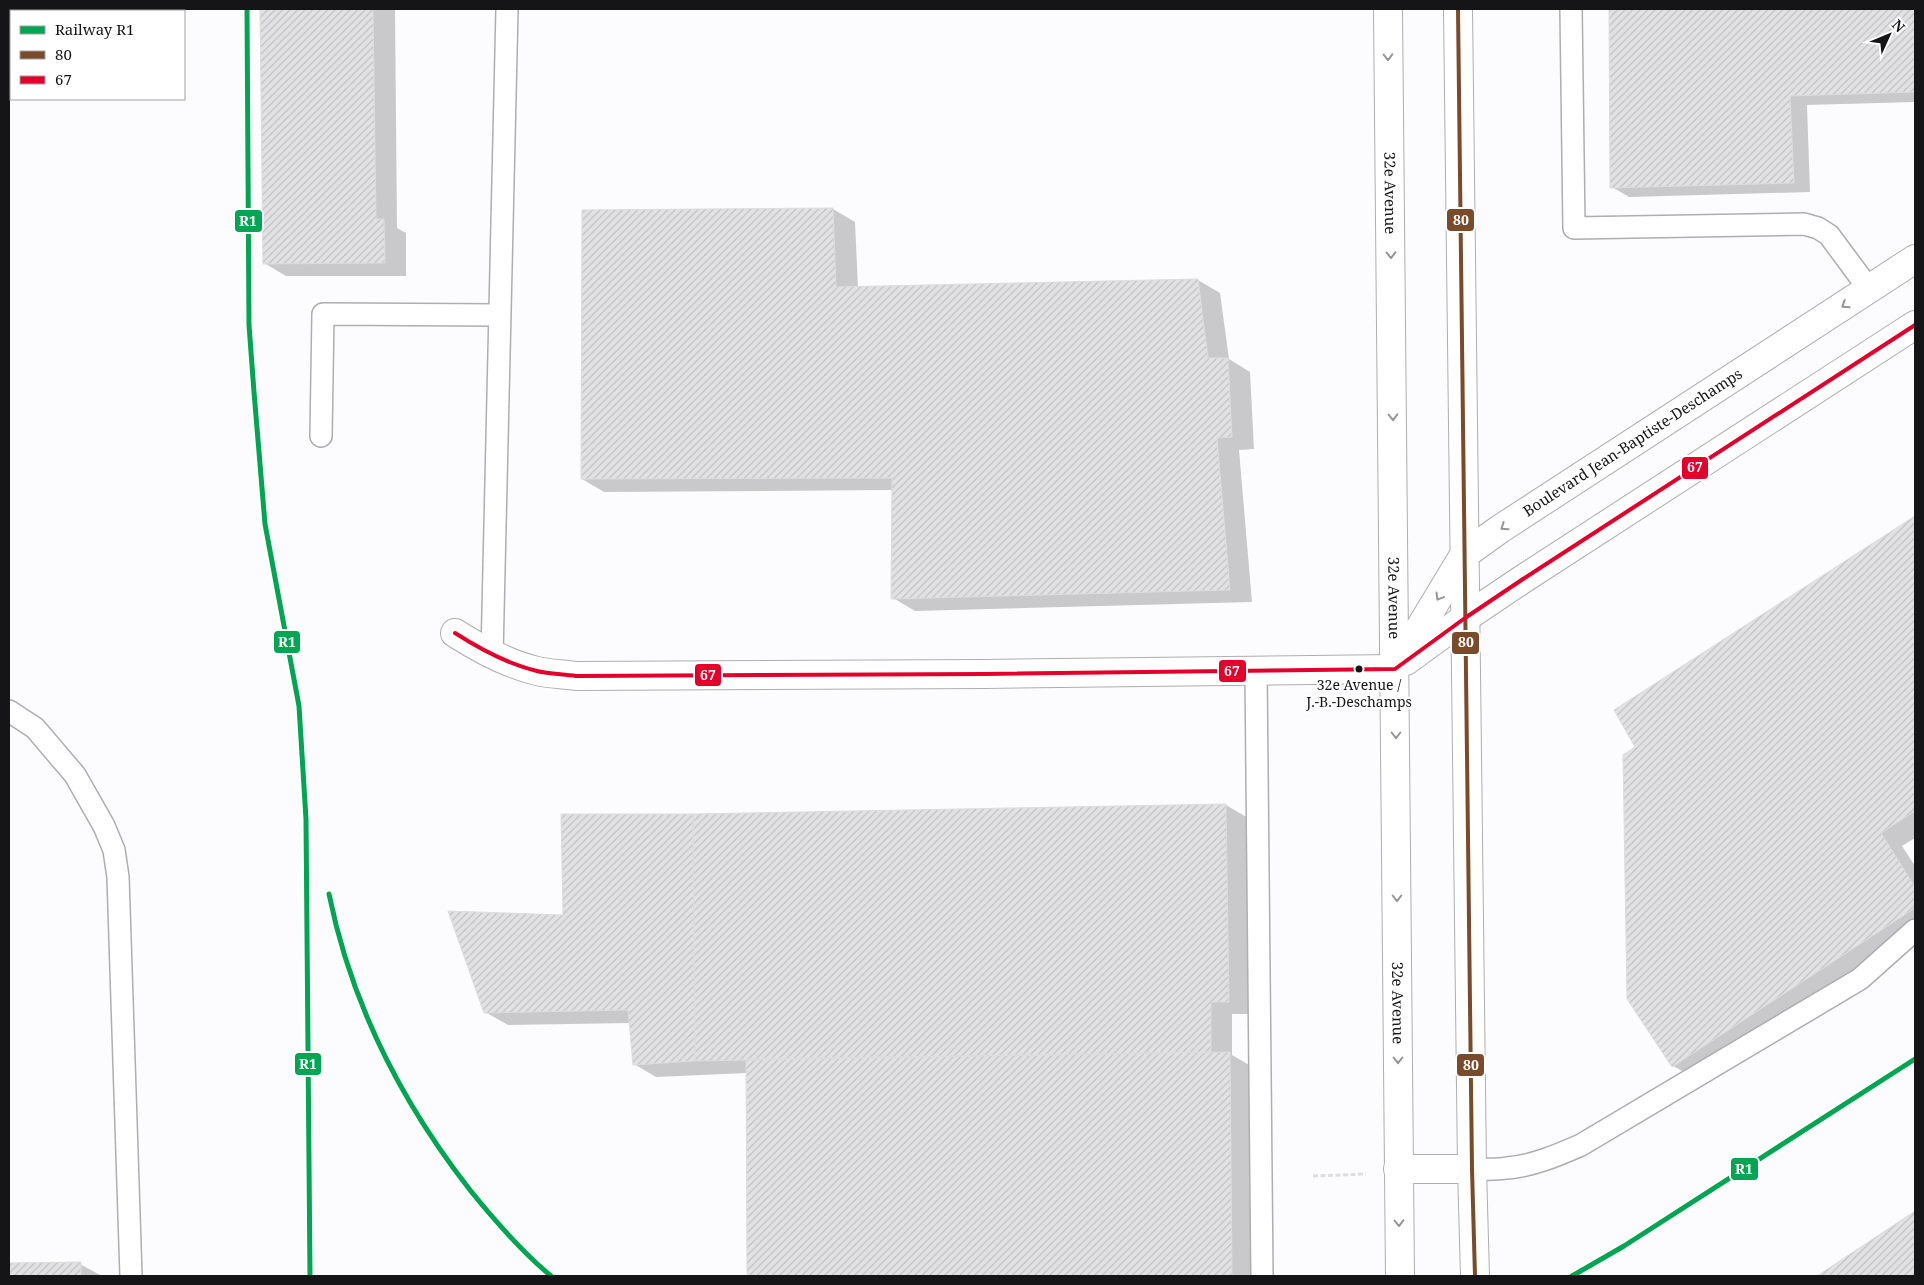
<svg xmlns="http://www.w3.org/2000/svg" width="1924" height="1285" viewBox="0 0 1924 1285" font-family="'Noto Serif',serif">
	<style>
		.shadow { fill: #0003 }
		.building { fill: url(#building-hatch); stroke: #dcdcde }
		.lines { fill: none; stroke-linecap: round; stroke-linejoin: round }
		.lane-casing { stroke: #aeaeb0; stroke-width: 24 }
		.street-casing { stroke: #aeaeb0; stroke-width: 30 }
		.secondary-casing { stroke: #aeaeb0; stroke-width: 30 }
		.path { stroke: #dededf; stroke-width: 3; stroke-dasharray: 5 2.5; stroke-linecap: butt }
		.lane { stroke: #fff; stroke-width: 21 }
		.street { stroke: #fff; stroke-width: 28 }
		.secondary { stroke: #fff; stroke-width: 28 }
		.bus-1-casing { stroke: #fff; stroke-width: 8 }
		.bus-2-casing { stroke: #fff; stroke-width: 8 }
		.bus-1 { stroke: #7a4b2a; stroke-width: 4 }
		.bus-2 { stroke: #e4002b; stroke-width: 4 }
		.rail-1-casing { stroke: #fff; stroke-width: 9 }
		.rail-1 { stroke: #00a651; stroke-width: 5 }
		.oneway { stroke: #969697 }
		.bus-dot { fill: #151517; stroke: #fff; stroke-width: 2 }
		.labels { text-anchor: middle; stroke-width: 4.5; stroke-linejoin: round; paint-order: stroke }
		.bus-label { font-size: 14px; fill: #151517; stroke: #fff }
		.street-label { font-size: 15px; fill: #151517; stroke: #fff }
		.line-badge { stroke: #fff; stroke-width: 2 }
		.badge-label { font-size: 14px; text-anchor: middle; font-weight: bold; fill: #fff }
	</style>
	<defs>
		<pattern id="building-hatch" width="6" height="6" patternUnits="userSpaceOnUse" patternTransform="scale(1.25)"><rect width="6" height="6" fill="#e2e2e4"/><path d="M-1 1l2-2M0 6l6-6M5 7l2-2" fill="none" stroke="#c1c1c3"/></pattern>
	</defs>
	<rect width="100%" height="100%" fill="#fcfcfe"/>
	<path class="shadow" d="M261,9H395L397,228L406,233V276H286L264,263Z
		M1610,9H1915V102L1807,105L1810,192L1629,197L1612,187Z
		M833,209L855,222L858,288L1198,280L1220,293L1229,359L1250,372L1254,449L1239,450L1252,602L915,611L893,598V490L604,492L582,479Z
		M1915,518V838L1902,846L1915,866V935L1695,1078L1673,1066L1637,747L1616,711Z
		M1226,805L1248,818L1251,1014H1232V1055L1251,1066L1253,1276H748L747,1073L656,1077L634,1064L630,1023L508,1025L485,1012L564,916L693,815Z
		M1915,1213V1276H1819Z
		M80,1264L102,1276H9V1265Z"/>
	<path class="building" d="M260,9H373L376,219H384L385,263L263,264Z
		M1609,9H1915V92L1790,96L1794,183L1610,188Z
		M833,208L836,287L1198,279L1208,358H1228L1232,437L1217,438L1230,590L891,599L892,478L581,479L582,210Z
		M1915,516V811L1881,833L1915,887V908L1672,1067L1627,999L1623,755L1635,747L1614,710Z
		M1226,804L1229,1002H1211V1052L695,1061L693,814Z
		M561,814H693L695,1061L633,1065L628,1010L484,1013L448,911L563,915Z
		M1230,1052L1232,1276H747L746,1059Z
		M1915,1211V1276H1817Z
		M81,1262V1276H9V1263Z"/>
	<g class="lines">
		<g class="lane-casing">
			<path id="lane" d="M1571,9L1574,228L1804,224L1818,228L1829,235L1869,289
				M321,436L323,314L499,315
				M492,655L507,9
				M1256,670L1262,1276
				M9,711L35,728L75,775L104,826L114,850L118,877L131,1276
				M1472,1169C1484,1169 1496,1170 1507,1168C1533,1166 1558,1155 1581,1145L1860,979L1915,930"/>
		</g>
		<g class="street-casing">
			<path id="street" d="M455,633C480,649 507,664 537,671C549,674 563,674 576,676L985,674L1395,669"/>
		</g>
		<g class="secondary-casing">
			<g id="secondary">
				<path id="s1" d="M1388,9L1400,1276"/>
				<path d="M1458,9L1472,1169L1475,1276"/>
				<path d="M1406,661L1465,618L1523,579L1915,325"/>
				<path id="s2" d="M1395,669L1464,555L1500,529L1915,259"/>
				<path d="M1398,1169H1472"/>
			</g>
		</g>
		<path class="path" d="M1313,1176L1366,1174"/>
		<use href="#lane" class="lane"/>
		<use href="#street" class="street"/>
		<use href="#secondary" class="secondary"/>
		<g class="bus-1-casing">
			<path id="bus-1" d="M1458,9L1472,1169L1475,1276"/>
		</g>
		<g class="bus-2-casing">
			<path id="bus-2" d="M455,633C480,649 507,664 537,671C549,674 563,674 576,676L985,674L1395,669L1465,618L1523,579L1915,325"/>
		</g>
		<use href="#bus-1" class="bus-1"/>
		<use href="#bus-2" class="bus-2"/>
		<g class="rail-1-casing">
			<path id="rail-1" d="M247,9L249,325L254,392L265,524L299,706L306,819L310,1276
				M329,894C351,1003 402,1103 470,1190C495,1221 521,1251 551,1276
				M1572,1276L1624,1246L1915,1059"/>
		</g>
		<use href="#rail-1" class="rail-1"/>
	</g>
	<defs><path id="oneway-chevron" d="M-2-3.5L2.5 0L-2 3.5" fill="none" stroke-width="1.6" stroke-linecap="round" stroke-linejoin="round" transform="scale(1.25)"/></defs>
	<g class="oneway">
		<use href="#oneway-chevron" transform="translate(1388 57) rotate(89)"/>
		<use href="#oneway-chevron" transform="translate(1391 255) rotate(89)"/>
		<use href="#oneway-chevron" transform="translate(1845 305) rotate(147)"/>
		<use href="#oneway-chevron" transform="translate(1393 417) rotate(89)"/>
		<use href="#oneway-chevron" transform="translate(1504 527) rotate(146)"/>
		<use href="#oneway-chevron" transform="translate(1439 597) rotate(121)"/>
		<use href="#oneway-chevron" transform="translate(1396 735) rotate(90)"/>
		<use href="#oneway-chevron" transform="translate(1397 898) rotate(90)"/>
		<use href="#oneway-chevron" transform="translate(1398 1060) rotate(90)"/>
		<use href="#oneway-chevron" transform="translate(1399 1223) rotate(89)"/>
	</g>
	<circle class="bus-dot" cx="1359" cy="669" r="4.5"/>
	<g class="labels">
		<g class="bus-label">
			<text x="1359" y="690">32e Avenue /<tspan x="1359" dy="17">J.-B.-Deschamps</tspan></text>
		</g>
		<g class="street-label">
			<text dy="5" stroke="none"><textPath href="#s1" startOffset="184">32e Avenue</textPath></text>
			<text dy="5" stroke="none"><textPath href="#s2" startOffset="336">Boulevard Jean-Baptiste-Deschamps</textPath></text>
			<text dy="5" stroke="none"><textPath href="#s1" startOffset="589">32e Avenue</textPath></text>
			<text dy="5" stroke="none"><textPath href="#s1" startOffset="994">32e Avenue</textPath></text>
		</g>
	</g>
	<g class="line-badge">
		<rect x="1446" y="208" width="29" height="24" rx="5" fill="#7a4b2a"/>
		<rect x="234" y="209" width="29" height="24" rx="5" fill="#00a651"/>
		<rect x="1681" y="456" width="28" height="24" rx="5" fill="#e4002b"/>
		<rect x="273" y="630" width="28" height="24" rx="5" fill="#00a651"/>
		<rect x="1451" y="631" width="29" height="24" rx="5" fill="#7a4b2a"/>
		<rect x="1218" y="659" width="29" height="24" rx="5" fill="#e4002b"/>
		<rect x="694" y="663" width="28" height="24" rx="5" fill="#e4002b"/>
		<rect x="294" y="1052" width="28" height="24" rx="5" fill="#00a651"/>
		<rect x="1456" y="1053" width="29" height="24" rx="5" fill="#7a4b2a"/>
		<rect x="1730" y="1157" width="29" height="24" rx="5" fill="#00a651"/>
	</g>
	<g class="badge-label">
		<text x="1461" y="225">80</text>
		<text x="248" y="226">R1</text>
		<text x="1695" y="472">67</text>
		<text x="287" y="647">R1</text>
		<text x="1466" y="647">80</text>
		<text x="1232" y="676">67</text>
		<text x="708" y="680">67</text>
		<text x="308" y="1069">R1</text>
		<text x="1471" y="1070">80</text>
		<text x="1744" y="1174">R1</text>
	</g>
	<rect width="1924" height="1285" fill="none" stroke="#151517" stroke-width="20"/>
	<rect x="10" y="10" width="175" height="90" fill="#ffffff" stroke="#a1a1a2"/>
	<rect x="20" y="26" width="25" height="8" fill="#00a651" stroke="#a1a1a2"/>
	<text x="55" y="35" font-size="15" fill="#151517">Railway R1</text>
	<rect x="20" y="51" width="25" height="8" fill="#7a4b2a" stroke="#a1a1a2"/>
	<text x="55" y="60" font-size="15" fill="#151517">80</text>
	<rect x="20" y="76" width="25" height="8" fill="#e4002b" stroke="#a1a1a2"/>
	<text x="55" y="85" font-size="15" fill="#151517">67</text>
	<g transform="translate(1889 35) rotate(46)" stroke="#ffffff" stroke-width="4" paint-order="stroke">
	<path d="M0-4L9 19L0 12L-9 19Z" fill="#151517"/>
	<text y="-8" font-size="14" font-weight="bold" text-anchor="middle" fill="#151517">N</text>
	</g>
</svg>
